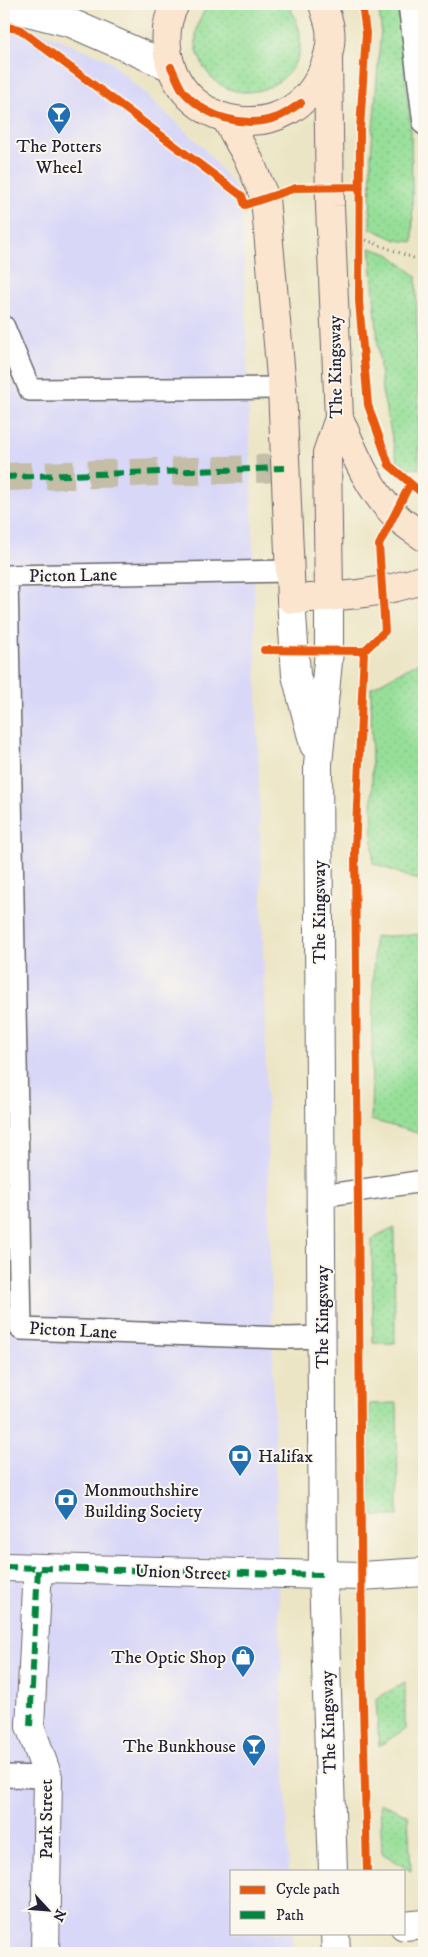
<svg xmlns="http://www.w3.org/2000/svg" width="428" height="1957" viewBox="0 0 428 1957" font-family="'IM FELL DW Pica',serif">
	<style>
		.built { fill: #d8d7f8 }
		.grass { fill: url(#grass-dots); stroke: #5c806a }
		.lines { fill: none; stroke-linecap: round; stroke-linejoin: round }
		.pedestrian-tunnel { stroke: #c4bea9; stroke-width: 28; stroke-dasharray: 28 14; stroke-linecap: butt }
		.service-casing { stroke: #69666b; stroke-width: 24 }
		.pedestrian-casing { stroke: #69666b; stroke-width: 30 }
		.minor-casing { stroke: #69666b; stroke-width: 30 }
		.tertiary-casing { stroke: #69666b; stroke-width: 30 }
		.secondary-casing { stroke: #69666b; stroke-width: 30 }
		.path { stroke: #69666b; stroke-width: 3; stroke-dasharray: 1 4; stroke-linecap: butt }
		.service { stroke: #fff; stroke-width: 21 }
		.pedestrian { stroke: #fff; stroke-width: 28 }
		.minor { stroke: #fff; stroke-width: 28 }
		.tertiary { stroke: #fff; stroke-width: 28 }
		.secondary { stroke: #fbe5cf; stroke-width: 28 }
		.quiet { stroke: #00873e; stroke-width: 6; stroke-dasharray: 12 6; stroke-linecap: butt }
		.cycleway-casing { stroke: #fbf7ec; stroke-width: 11 }
		.cycleway { stroke: #e8590c; stroke-width: 8 }
		.labels { text-anchor: middle; stroke-width: 4; stroke-linejoin: round; paint-order: stroke }
		.poi-label { font-size: 18px; fill: #22223b; stroke: #fbf7ec; text-anchor: start }
		.street-label { font-size: 18px; fill: #22223b; stroke: #fbf7ec }
	</style>
	<defs>
		<pattern id="grass-dots" width="8" height="8" patternUnits="userSpaceOnUse" patternTransform="scale(1.25)"><rect width="8" height="8" fill="#97df99"/><path d="M2 2h.1M6 6h.1" fill="none" stroke="#82bf85" stroke-width="1.8" stroke-linecap="round"/></pattern>
	</defs>
	<rect width="100%" height="100%" fill="#fbf7ec"/>
	<filter id="ink" filterUnits="userSpaceOnUse"><feTurbulence type="fractalNoise" baseFrequency=".02" numOctaves="2"/><feDisplacementMap in="SourceGraphic" scale="10" xChannelSelector="R" yChannelSelector="G"/><feConvolveMatrix kernelMatrix="1 2 1 2 8 2 1 2 1" color-interpolation-filters="sRGB"/></filter>
	<filter id="wash" filterUnits="userSpaceOnUse"><feTurbulence type="fractalNoise" baseFrequency=".0096" numOctaves="4" result="noise"/><feDisplacementMap in="SourceGraphic" scale="20" xChannelSelector="R" yChannelSelector="G"/><feGaussianBlur stdDeviation="1.12" result="paint"/><feColorMatrix in="noise" values="0 0 0 0 0 0 0 0 0 0 0 0 0 0 0 0 0 1.4 0 .05"/><feComposite in="paint" operator="in"/></filter>
	<g filter="url(#wash)">
		<rect width="100%" height="100%" fill="#ece5c5"/>
		<path class="built" d="M4,21H15L107,59L202,146L237,189L243,224L254,573L278,1575L289,1871H232V1933H292V1953H4Z"/>
		<path class="grass" d="M210,4H287C340,78 220,134 197,50C193,34 199,15 210,4Z
			M378,4H398L411,130L413,242L396,240L370,228L371,155L381,27Z
			M370,248L389,254L416,276L419,469L408,468L397,460L382,391Z
			M424,659V879H414L373,863L371,688Z
			M424,934L421,1134L371,1120L374,937Z
			M394,1228L395,1343H373L372,1239Z
			M397,1403L398,1516H369V1404Z
			M405,1682V1729L379,1746L376,1699Z
			M380,1803L408,1815L411,1871L382,1853Z"/>
	</g>
	<g filter="url(#ink)">
		<g class="lines">
			<path class="pedestrian-tunnel" d="M4,477L285,468"/>
			<g class="service-casing">
				<path id="service" d="M409,4L424,124
					M4,327L30,390L282,388
					M290,571L7,576L21,1329L288,1338L322,1337
					M321,1196L424,1181
					M4,1776L48,1777"/>
			</g>
			<g class="pedestrian-casing">
				<path id="pedestrian" d="M4,1567L323,1575
					M30,1726L38,1568"/>
			</g>
			<g class="minor-casing">
				<path id="minor" d="M323,1575L361,1576L424,1572
					M30,1726L48,1777L45,1953
					M404,1926L424,1924"/>
			</g>
			<g class="tertiary-casing">
				<path id="tertiary" d="M4,6L71,23L171,67
					M329,597V651L318,764L323,1575L333,1871
					M291,599L296,675L314,745
					M335,1933L336,1953"/>
			</g>
			<g class="secondary-casing">
				<path id="secondary" d="M175,4C166,20 165,38 168,55C184,134 293,146 323,70C328,58 332,43 330,29C329,21 325,12 323,4
					M328,58L330,206L339,418L327,453L329,597
					M226,119L249,160L265,198L282,388L291,599C335,597 383,594 424,579
					M339,418C354,452 367,487 394,514C402,523 414,530 424,537"/>
			</g>
			<path class="path" d="M366,240L424,262"/>
			<use href="#service" class="service"/>
			<use href="#pedestrian" class="pedestrian"/>
			<use href="#minor" class="minor"/>
			<use href="#tertiary" class="tertiary"/>
			<use href="#secondary" class="secondary"/>
			<path class="quiet" d="M4,477L285,468
				M4,1567L323,1575
				M30,1726L38,1568"/>
			<g class="cycleway-casing">
				<path id="cycleway" d="M362,4L366,33L360,129L359,301L368,405L389,465L424,495
					M4,27L19,29L242,196L245,205L296,188L360,187
					M171,67C175,74 178,84 183,91C206,118 245,129 278,117C286,114 294,107 301,103
					M264,650L364,651
					M367,1871L362,1661L355,851L364,651L385,631L379,545L410,484"/>
			</g>
			<use href="#cycleway" class="cycleway"/>
		</g>
	</g>
	<defs>
		<g id="bar-pin" transform="scale(1.25)"><path d="M0 17L-7.5 6A9.5 9.5 0 1 1 7.5 6Z" fill="#1f6fb2" stroke="#fbf7ec"/><path d="M-6-5H6L.8 .8V4.5H3.5V6h-7V4.5H-.8V.8Z" fill="#fff"/></g>
		<g id="bank-pin" transform="scale(1.25)"><path d="M0 17L-7.5 6A9.5 9.5 0 1 1 7.5 6Z" fill="#1f6fb2" stroke="#fbf7ec"/><path d="M-6-4H6V4H-6ZM0-2.3a2.3 2.3 0 1 0 0 4.6a2.3 2.3 0 1 0 0-4.6Z" fill="#fff"/></g>
		<g id="shop-pin" transform="scale(1.25)"><path d="M0 17L-7.5 6A9.5 9.5 0 1 1 7.5 6Z" fill="#1f6fb2" stroke="#fbf7ec"/><path d="M-5-2.5h2.3a2.7 3.5 0 0 1 5.4 0H5L5.5 6h-11ZM-1.5-2.5h3a1.5 2.3 0 0 0-3 0Z" fill="#fff"/></g>
	</defs>
	<g fill-rule="evenodd">
		<use href="#bar-pin" x="59" y="114"/>
		<use href="#bank-pin" x="240" y="1456"/>
		<use href="#bank-pin" x="66" y="1500"/>
		<use href="#shop-pin" x="243" y="1657"/>
		<use href="#bar-pin" x="254" y="1746"/>
	</g>
	<g class="labels">
		<g class="poi-label">
			<text x="59" y="152" text-anchor="middle">The Potters<tspan x="59" dy="21">Wheel</tspan></text>
			<text x="258" y="1462">Halifax</text>
			<text x="84" y="1496">Monmouthshire<tspan x="84" dy="21">Building Society</tspan></text>
			<text x="226" y="1663" text-anchor="end">The Optic Shop</text>
			<text x="236" y="1752" text-anchor="end">The Bunkhouse</text>
		</g>
		<g class="street-label">
			<text transform="translate(335 367) rotate(-91)" y="6">The Kingsway</text>
			<text transform="translate(73 575) rotate(-1)" y="6">Picton Lane</text>
			<text transform="translate(319 912) rotate(-90)" y="6">The Kingsway</text>
			<text transform="translate(322 1317) rotate(-90)" y="6">The Kingsway</text>
			<text transform="translate(73 1330) rotate(3)" y="6">Picton Lane</text>
			<text transform="translate(181 1572) rotate(2)" y="6">Union Street</text>
			<text transform="translate(328 1722) rotate(-92)" y="6">The Kingsway</text>
			<text transform="translate(46 1819) rotate(-90)" y="6">Park Street</text>
		</g>
	</g>
	<rect width="428" height="1957" fill="none" stroke="#fbf7ec" stroke-width="20"/>
	<rect x="230" y="1870" width="175" height="65" fill="#fbf7ec" stroke="#a4a2a5"/>
	<rect x="240" y="1886" width="25" height="8" fill="#e8590c" stroke="#a4a2a5"/>
	<text x="276" y="1894" font-size="15" fill="#22223b">Cycle path</text>
	<rect x="240" y="1911" width="25" height="8" fill="#00873e" stroke="#a4a2a5"/>
	<text x="276" y="1920" font-size="15" fill="#22223b">Path</text>
	<g transform="translate(48 1910) rotate(116)" stroke="#fbf7ec" stroke-width="4" paint-order="stroke">
	<path d="M0-4L9 19L0 12L-9 19Z" fill="#22223b"/>
	<text y="-8" font-size="14" font-weight="bold" text-anchor="middle" fill="#22223b">N</text>
	</g>
</svg>
